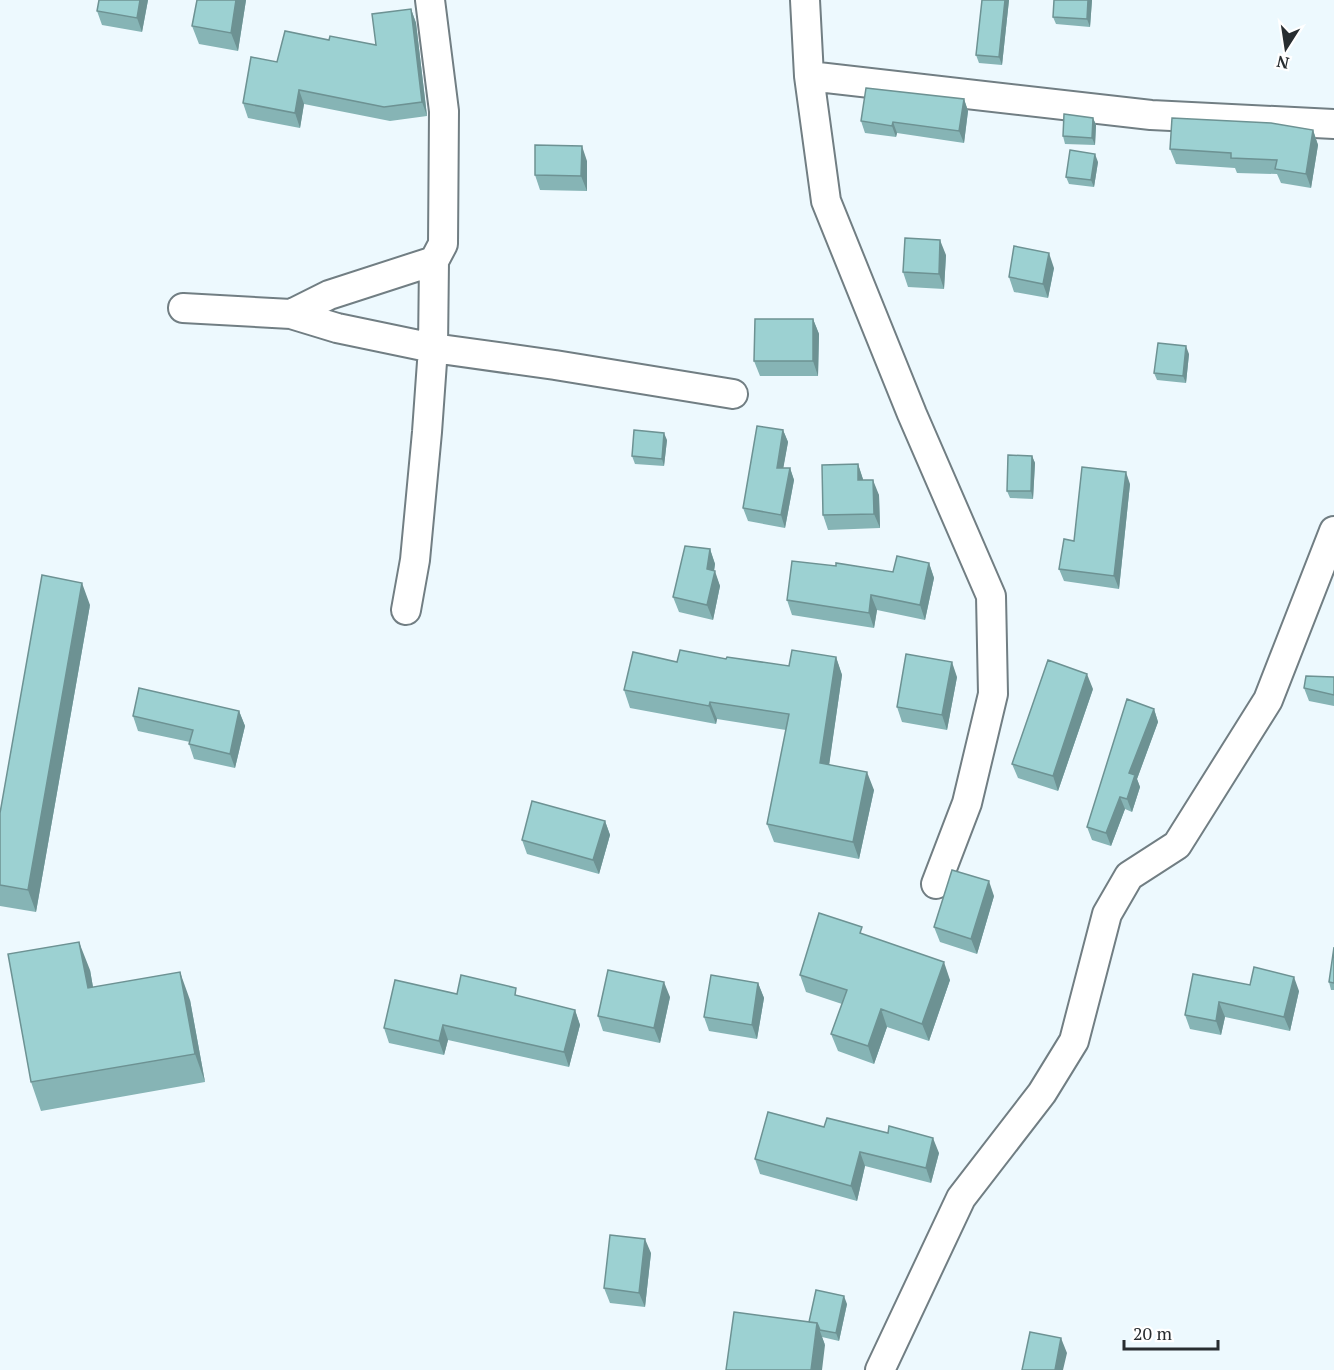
<svg xmlns="http://www.w3.org/2000/svg" width="1334" height="1370" viewBox="0 0 1334 1370" font-family="'PT Serif',serif">
	<style>
		.lines { fill: none; stroke-linecap: round; stroke-linejoin: round }
		.minor-casing { stroke: #717e83; stroke-width: 32 }
		.minor { stroke: #fff; stroke-width: 28 }
		.wall { fill: #86b4b5 }
		.shaded-wall { fill: #6d9293 }
		.building { fill: #9cd1d2; stroke: #6d9293; stroke-width: 1.5 }
	</style>
	<rect width="100%" height="100%" fill="#edf9fe"/>
	<g class="lines">
		<g class="minor-casing">
			<path id="minor" d="M805,0L809,76L826,201L912,414L991,596L993,694L967,803L936,884
				M809,76L1151,115L1334,124
				M183,308L291,314L337,328L433,348L555,365L733,394
				M291,314L329,295L434,261
				M406,610L415,560L427,432L433,348L434,261L443,244L444,111L430,0
				M880,1370L961,1198L1042,1093L1074,1041L1107,914L1129,876L1177,845L1268,700L1334,531"/>
		</g>
		<use href="#minor" class="minor"/>
	</g>
	<path class="wall" d="M99,0H148L142,32L102,25L97,11Z
		M197,0H246L238,51L199,44L192,26Z
		M982,0H1009L1002,65L979,63L976,55Z
		M1092,0L1090,27L1056,24L1053,17Z
		M411,9L416,23L427,116L390,121L304,104L300,128L248,118L243,103L277,62L329,40L376,45Z
		M964,99L968,111L964,143L897,133L896,137L865,133L861,121Z
		M1093,118L1096,125L1095,145L1065,144L1063,136Z
		M1313,130L1318,145L1311,188L1281,183L1277,174L1237,173L1235,168L1176,164L1170,149Z
		M587,161V191L540,190L535,175Z
		M1098,162L1094,187L1069,184L1066,177Z
		M946,255L944,289L908,287L903,272Z
		M1054,268L1048,298L1014,292L1009,277Z
		M813,319L819,334L818,376H760L754,361Z
		M1189,354L1186,383L1157,380L1154,373Z
		M783,430L788,442L783,468H790L794,480L785,528L748,521L743,508Z
		M667,440L664,466L635,464L632,456Z
		M1032,456L1035,463L1033,499L1010,498L1007,491Z
		M858,464L863,480L879,495L880,528L828,530L823,515Z
		M1130,484L1119,589L1064,581L1059,569L1074,541Z
		M710,549L715,564L714,571L720,586L713,620L679,612L673,597Z
		M929,563L934,578L925,620L877,610L874,628L792,615L787,600L836,566L893,572Z
		M90,605L36,912L0,906V813Z
		M836,657L842,675L829,764L874,790L859,859L774,842L767,824L786,730L717,719L716,724L630,708L624,690L677,662L726,659L789,666Z
		M957,677L947,730L902,722L897,707Z
		M1334,677V706L1309,701L1304,688Z
		M1093,689L1058,791L1018,778L1012,764Z
		M1154,709L1158,722L1137,779L1140,787L1132,812L1125,809L1111,846L1092,840L1087,827Z
		M239,711L245,726L235,768L194,759L189,744L190,742L138,731L133,716Z
		M605,821L610,835L599,874L527,854L522,840Z
		M994,896L977,954L940,942L934,927Z
		M865,935L950,980L929,1041L887,1027L874,1064L838,1051L831,1034L842,1004L806,992L800,975Z
		M1334,947V990H1331L1329,982Z
		M90,970L93,987L190,1000L205,1082L41,1111L31,1082Z
		M758,983L764,998L757,1039L709,1031L704,1017Z
		M1250,985L1299,991L1290,1031L1225,1017L1221,1035L1190,1029L1185,1015Z
		M457,994L519,996L575,1010L580,1025L569,1067L448,1040L444,1055L389,1043L384,1028Z
		M670,997L660,1043L603,1031L598,1016Z
		M824,1127L888,1133L939,1153L931,1183L865,1166L857,1201L760,1174L755,1159Z
		M651,1253L645,1307L610,1303L604,1288Z
		M847,1304L839,1341L822,1337L825,1345L809,1322Z"/>
	<path class="shaded-wall" d="M140,0H148L142,32L137,18Z
		M236,0H246L238,51L231,33Z
		M1005,0H1009L1002,65L999,57Z
		M1088,0H1092L1090,27L1087,19Z
		M411,9L416,23L427,116L422,102Z
		M299,90L304,104L300,128L295,113Z
		M964,99L968,111L964,143L959,131Z
		M1093,118L1096,125L1095,145L1092,138Z
		M893,122L897,133L896,137L892,126Z
		M1313,130L1318,145L1311,188L1306,174Z
		M582,146L587,161V191L581,176Z
		M1095,154L1098,162L1094,187L1091,180Z
		M940,240L946,255L944,289L939,274Z
		M1049,253L1054,268L1048,298L1043,284Z
		M813,319L819,334L818,376L813,361Z
		M1186,346L1189,354L1186,383L1183,376Z
		M783,430L788,442L781,481L777,468Z
		M664,433L667,440L664,466L662,459Z
		M1032,456L1035,463L1033,499L1031,491Z
		M858,464L863,479L864,495L858,480Z
		M790,468L794,480L785,528L781,515Z
		M1126,472L1130,484L1119,589L1114,576Z
		M873,480L879,495L880,528L874,514Z
		M710,549L715,564L712,584L707,569Z
		M929,563L934,578L925,620L920,605Z
		M715,571L720,586L713,620L707,605Z
		M82,583L90,605L36,912L28,890Z
		M871,595L877,610L874,628L869,613Z
		M836,657L842,675L827,780L820,763Z
		M952,662L957,677L947,730L942,715Z
		M1087,674L1093,689L1058,791L1053,776Z
		M710,702L717,719L716,724L709,706Z
		M1154,709L1158,722L1137,779L1140,787L1132,812L1127,799L1129,773Z
		M239,711L245,726L235,768L230,754Z
		M867,772L874,790L859,859L853,842Z
		M1120,797L1125,809L1111,846L1106,833Z
		M605,821L610,835L599,874L593,860Z
		M989,881L994,896L977,954L971,939Z
		M79,942L90,970L98,1016L88,988Z
		M944,962L950,980L929,1041L922,1024Z
		M180,972L190,1000L205,1082L195,1054Z
		M1294,977L1299,991L1290,1031L1284,1017Z
		M664,982L670,997L660,1043L654,1028Z
		M758,983L764,998L757,1039L752,1025Z
		M1219,1002L1225,1017L1221,1035L1216,1021Z
		M881,1009L887,1027L874,1064L868,1046Z
		M575,1010L580,1025L569,1067L564,1052Z
		M443,1025L448,1040L444,1055L439,1041Z
		M933,1138L939,1153L931,1183L926,1168Z
		M860,1152L865,1166L857,1201L851,1186Z
		M645,1239L651,1253L645,1307L639,1293Z
		M844,1296L847,1304L839,1341L836,1333Z
		M817,1323L825,1345L822,1370H811Z
		M1061,1338L1067,1353L1063,1370H1055Z"/>
	<path class="building" d="M99,0H140L137,18L97,11Z
		M197,0H236L231,33L192,26Z
		M982,0H1005L999,57L976,55Z
		M1054,0H1088L1087,19L1053,17Z
		M411,9L422,102L384,107L299,90L295,113L243,103L251,57L277,62L285,31L329,40L330,36L376,45L372,14Z
		M866,88L964,99L959,131L893,122L892,126L861,121Z
		M1064,114L1093,118L1092,138L1063,136Z
		M1172,118L1271,123L1313,130L1306,174L1275,169L1277,160L1231,158V153L1170,149Z
		M535,145L582,146L581,176L535,175Z
		M1070,150L1095,154L1091,180L1066,177Z
		M905,238L940,240L939,274L903,272Z
		M1014,246L1049,253L1043,284L1009,277Z
		M755,319H813V361H754Z
		M1158,343L1186,346L1183,376L1154,373Z
		M757,426L783,430L777,468H790L781,515L743,508Z
		M634,430L664,433L662,459L632,456Z
		M1008,455L1032,456L1031,491H1007Z
		M858,464V480H873L874,514L823,515L822,465Z
		M1082,467L1126,472L1114,576L1059,569L1064,539L1074,541Z
		M685,546L710,549L707,569L715,571L707,605L673,597Z
		M897,556L929,563L920,605L871,595L869,613L787,600L792,561L836,566V563L893,572Z
		M42,575L82,583L28,890L0,885V813Z
		M680,650L726,659L727,657L789,666L792,650L836,657L820,763L867,772L853,842L767,824L789,714L710,702L709,706L624,690L633,652L677,662Z
		M906,654L952,662L942,715L897,707Z
		M1048,660L1087,674L1053,776L1012,764Z
		M1306,676L1334,677V695L1304,688Z
		M139,688L239,711L230,754L189,744L193,730L133,716Z
		M1127,699L1154,709L1129,773L1135,775L1127,799L1120,797L1106,833L1087,827Z
		M532,801L605,821L593,860L522,840Z
		M952,870L989,881L971,939L934,927Z
		M819,913L862,927L860,933L944,962L922,1024L881,1009L868,1046L831,1034L847,990L800,975Z
		M79,942L88,988L180,972L195,1054L31,1082L8,954Z
		M1334,947V983L1329,982Z
		M1254,967L1294,977L1284,1017L1219,1002L1216,1021L1185,1015L1193,974L1250,985Z
		M608,970L664,982L654,1028L598,1016Z
		M461,975L516,988L515,995L575,1010L564,1052L443,1025L439,1041L384,1028L395,980L457,994Z
		M711,975L758,983L752,1025L704,1017Z
		M768,1112L824,1127L827,1118L888,1133L889,1126L933,1138L926,1168L860,1152L851,1186L755,1159Z
		M610,1235L645,1239L639,1293L604,1288Z
		M816,1290L844,1296L836,1333L820,1330L817,1323L809,1322Z
		M734,1312L817,1323L811,1370H726Z
		M1030,1332L1061,1338L1055,1370H1022Z"/>
	<g transform="translate(1286 48) rotate(192)" stroke="#ffffff" stroke-width="4.5" paint-order="stroke">
	<path d="M0-4.5L10 22L0 15L-10 22Z" fill="#282d30"/>
	<text y="-9" font-size="16" font-weight="bold" text-anchor="middle" fill="#282d30">N</text>
	</g>
	<path d="M1124 1340v9h94v-9" fill="none" stroke="#282d30" stroke-width="3"/>
	<text x="1133" y="1340" font-size="18" fill="#282d30" stroke="#ffffff" stroke-width="4.5" paint-order="stroke">20 m</text>
</svg>
